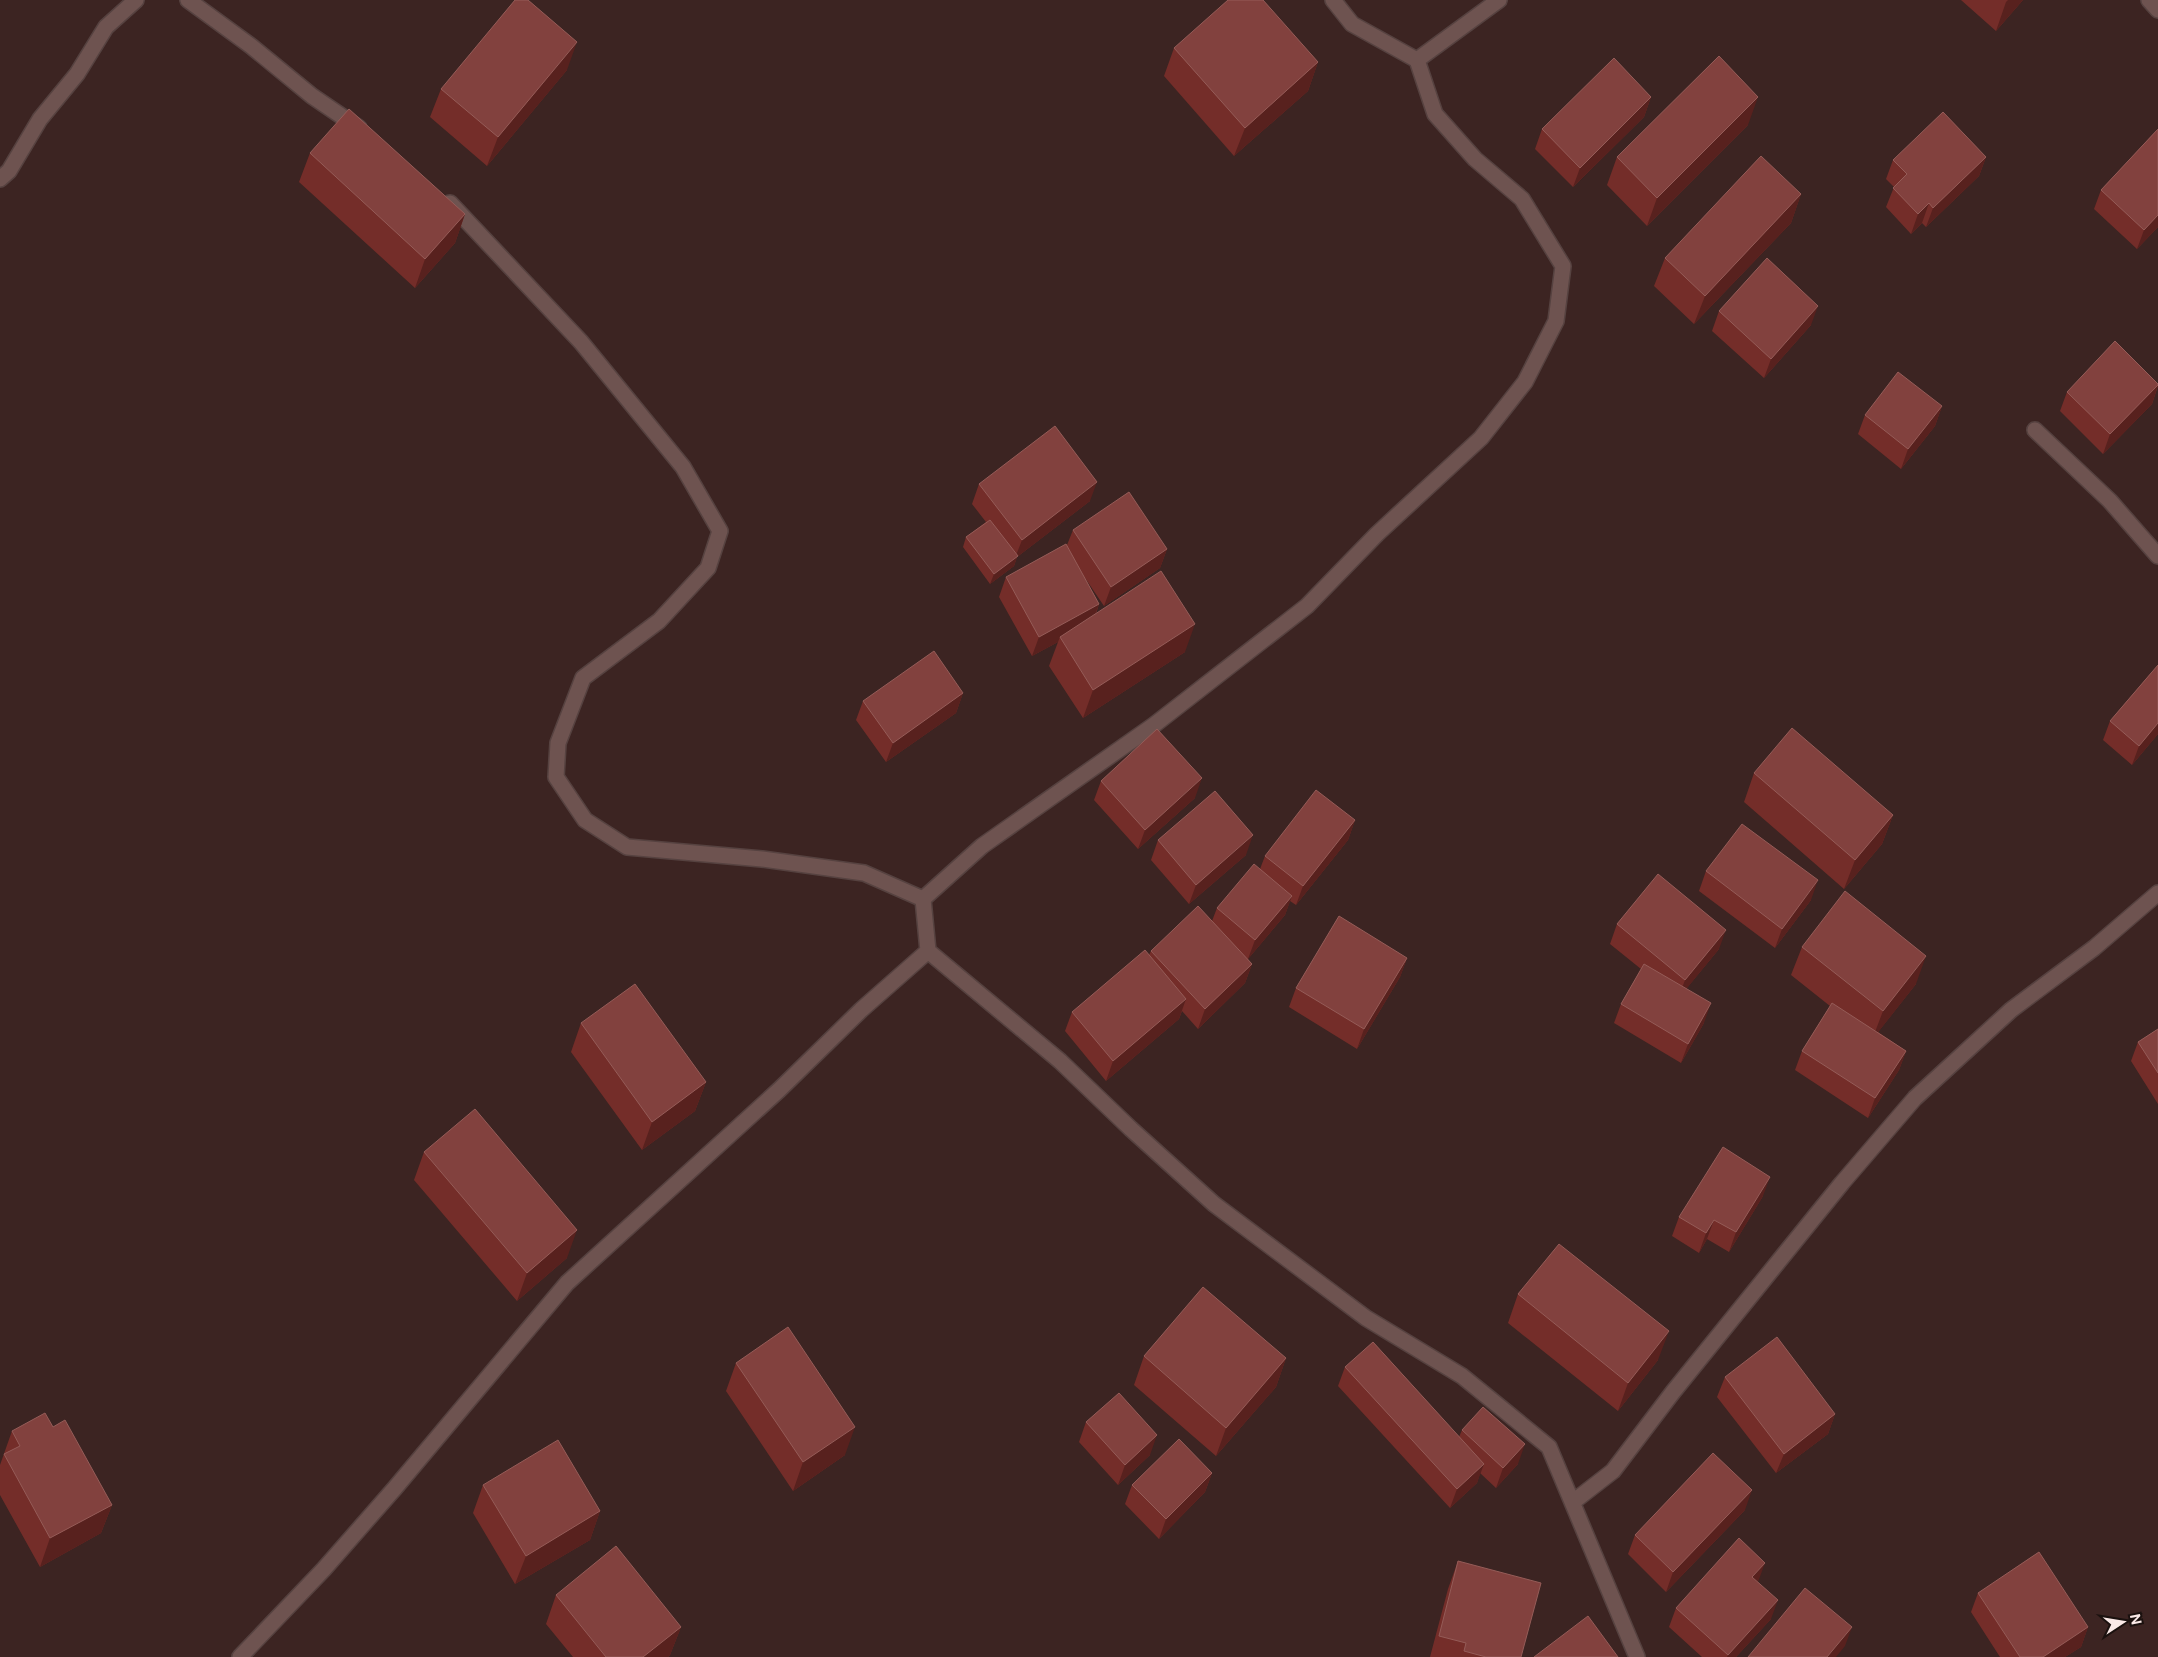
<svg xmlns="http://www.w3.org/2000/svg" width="2158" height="1657" viewBox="0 0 2158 1657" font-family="'Public Sans',sans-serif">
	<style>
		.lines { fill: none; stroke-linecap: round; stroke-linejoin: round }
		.minor-casing { stroke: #564240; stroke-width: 18 }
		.minor { stroke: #6e5350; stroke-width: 15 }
		.wall { fill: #742d29 }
		.shaded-wall { fill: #58211e }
		.building { fill: #82413e; stroke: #955c58 }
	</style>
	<rect width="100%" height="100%" fill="#3c2422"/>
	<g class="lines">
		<g class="minor-casing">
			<path id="minor" d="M188,0L251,46L312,96L359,128
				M1333,0L1352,24L1417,60L1499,0
				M2149,0L2158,10
				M0,179L9,171L40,119L77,74L106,27L136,0
				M450,203L581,342L683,467L720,531L708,568L659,621L583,678L558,743L556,777L585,820L627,847L762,859L864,873L923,899L928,951L1060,1061L1131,1129L1214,1204L1366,1318L1462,1376L1549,1447L1637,1657
				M2035,430L2110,501L2158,556
				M923,899L982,846L1154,725L1307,606L1377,534L1481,438L1525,382L1556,321L1563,266L1522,199L1475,159L1435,114L1417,60
				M1573,1502L1613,1471L1673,1392L1842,1183L1915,1098L2011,1010L2094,948L2158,893
				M240,1657L324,1569L395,1488L567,1283L779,1090L861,1010L928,951"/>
		</g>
		<use href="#minor" class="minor"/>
	</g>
	<path class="wall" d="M1961,0H2023L1996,31Z
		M1174,48L1318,62L1308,91L1234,156L1164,76Z
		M567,70L487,166L430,117L441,89Z
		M1651,97L1644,117L1573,187L1535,149L1542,129Z
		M1748,125L1647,226L1607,185L1617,157Z
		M2158,129V227L2137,249L2094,209L2101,190Z
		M310,153L465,214L455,243L415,288L299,182Z
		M1986,157L1979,176L1926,227L1922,223L1911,234L1886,207L1894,187L1886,179L1893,160Z
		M1801,194L1791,223L1694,324L1654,286L1665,258Z
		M1719,311L1811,325L1764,378L1712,331Z
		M2158,384V386L2152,404L2103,454L2060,411L2067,392Z
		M1942,406L1935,426L1901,469L1858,434L1865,415Z
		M979,484L1090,501L1017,557L1014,566L990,584L963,547L966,537L986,522L972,504Z
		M1073,530L1167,549L1160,568L1104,606L1085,578L1099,604L1096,614L1185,652L1083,718L1049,666L1058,642L1032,656L999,597L1006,577L1067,545Z
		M2158,665V734L2132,765L2103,740L2110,721Z
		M963,693L956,713L886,762L856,720L863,701Z
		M1754,773L1893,815L1882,844L1844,889L1744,802Z
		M1101,781L1195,798L1138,849L1094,800Z
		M1355,820L1348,840L1296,905L1290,901L1285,915L1248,959L1252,964L1245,983L1198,1029L1182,1011L1179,1019L1106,1081L1065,1031L1072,1012L1149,955L1151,951L1212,921L1217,908L1260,869L1265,856Z
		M1158,840L1246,855L1189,904L1151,860Z
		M1706,871L1811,900L1775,948L1699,891Z
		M1617,924L1719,949L1686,989L1704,1023L1681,1063L1614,1023L1621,1004L1641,969L1610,944Z
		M1802,947L1916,984L1878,1032L1906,1051L1899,1070L1868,1118L1795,1070L1802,1051L1830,1006L1791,975Z
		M1407,958L1400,977L1357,1049L1289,1007L1296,988Z
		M581,1023L706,1082L695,1111L642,1150L571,1052Z
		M2158,1029V1104L2131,1061L2138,1042Z
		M424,1152L567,1258L517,1301L414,1180Z
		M1763,1196L1729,1252L1707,1239L1699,1253L1672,1236L1679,1217Z
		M1518,1294L1658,1360L1618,1411L1508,1323Z
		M1144,1356L1286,1358L1276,1387L1216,1456L1134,1385Z
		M736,1363L845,1455L793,1491L726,1391Z
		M1345,1367L1459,1437L1462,1430L1518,1464L1496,1488L1480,1473L1477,1483L1450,1508L1338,1386Z
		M1725,1377L1835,1414L1828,1434L1776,1473L1717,1397Z
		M1086,1422L1150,1455L1118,1485L1079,1442Z
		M53,1427L112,1505L101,1533L40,1567L0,1495V1465L12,1431Z
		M1212,1473L1205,1492L1159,1539L1125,1504L1132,1485Z
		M483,1485L600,1511L590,1540L515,1584L473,1513Z
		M1745,1510L1666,1592L1628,1554L1635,1535Z
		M1458,1561L1521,1657H1430L1448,1589Z
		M1758,1582L1771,1619L1736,1657H1702L1669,1627L1676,1608Z
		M1978,1593L2088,1627L2081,1647L2065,1657H2000L1971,1612Z
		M556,1595L681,1627L670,1655L668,1657H573L546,1624Z"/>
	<path class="shaded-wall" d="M2008,0H2023L1996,31L2006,2Z
		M577,42L567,70L487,166L498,137Z
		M1318,62L1308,91L1234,156L1245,128Z
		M1651,97L1644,117L1573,187L1580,168Z
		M1758,97L1748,125L1647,226L1657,198Z
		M1986,157L1979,176L1926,227L1933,208Z
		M1801,194L1791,223L1694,324L1705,296Z
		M1929,203L1922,223L1911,234L1918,214Z
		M465,214L455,243L415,288L425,259Z
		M2158,215V227L2137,249L2144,230Z
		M1818,306L1811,325L1764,378L1771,359Z
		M2158,385L2152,404L2103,454L2110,434Z
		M1942,406L1935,426L1901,469L1908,449Z
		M1097,482L1090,501L1017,557L1014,566L990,584L994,574L1015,558L1022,540Z
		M1167,549L1160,568L1104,606L1111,587Z
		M1099,604L1092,623L1060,637L1058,642L1032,656L1039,637Z
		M1195,624L1185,652L1083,718L1093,690Z
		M963,693L956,713L886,762L893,743Z
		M2158,723V734L2132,765L2139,746Z
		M1202,778L1195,798L1138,849L1145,830Z
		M1893,815L1882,844L1844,889L1855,860Z
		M1355,820L1348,840L1296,905L1303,886Z
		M1253,835L1246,855L1189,904L1196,885Z
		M1818,880L1811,900L1775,948L1782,929Z
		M1292,896L1285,915L1248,959L1255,940Z
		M1726,930L1719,949L1678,999L1685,980Z
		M1926,956L1916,984L1872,1040L1883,1011Z
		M1407,958L1400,977L1357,1049L1364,1029Z
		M1252,964L1245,983L1198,1029L1205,1009Z
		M1186,999L1179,1019L1106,1081L1113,1061Z
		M1711,1003L1704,1023L1681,1063L1688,1044Z
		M1906,1051L1899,1070L1868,1118L1875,1098Z
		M706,1082L695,1111L642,1150L652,1122Z
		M1770,1177L1763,1196L1729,1252L1736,1232Z
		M1714,1220L1707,1239L1699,1253L1706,1233Z
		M577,1230L567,1258L517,1301L527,1273Z
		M1669,1331L1658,1360L1618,1411L1628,1383Z
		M1286,1358L1276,1387L1216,1456L1226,1428Z
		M1835,1414L1828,1434L1776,1473L1784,1454Z
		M855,1427L845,1455L793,1491L803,1462Z
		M1157,1435L1150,1455L1118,1485L1125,1465Z
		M1525,1444L1518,1464L1496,1488L1503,1468Z
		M1484,1464L1477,1483L1450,1508L1457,1489Z
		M1212,1473L1205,1492L1159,1539L1166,1519Z
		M1752,1490L1745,1510L1666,1592L1673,1572Z
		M112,1505L101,1533L40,1567L50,1538Z
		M600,1511L590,1540L515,1584L526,1556Z
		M1765,1563L1758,1582L1752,1577Z
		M1778,1600L1771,1619L1736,1657H1727L1728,1655Z
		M681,1627L670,1655L668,1657H643Z
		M1852,1627L1845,1646L1836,1657H1827Z
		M2088,1627L2081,1647L2065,1657H2043Z"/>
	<path class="building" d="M515,0H528L577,42L498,137L441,89Z
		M1228,0H1263L1318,62L1245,128L1174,48Z
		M1719,56L1758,97L1657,198L1617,157Z
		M1614,58L1651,97L1580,168L1542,129Z
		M349,109L465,214L425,259L310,153Z
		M1943,112L1986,157L1933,208L1929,203L1918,214L1893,188L1907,174L1893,160Z
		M2158,129V215L2144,230L2101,190Z
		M1761,156L1801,194L1705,296L1665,258Z
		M1767,258L1818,306L1771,359L1719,311Z
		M2115,341L2158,384V385L2110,434L2067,392Z
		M1898,372L1942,406L1908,449L1865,415Z
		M1055,426L1097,482L1022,540L979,484Z
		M1129,492L1167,549L1111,587L1073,530Z
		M990,520L1018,556L994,574L966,537Z
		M1066,544L1099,604L1039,637L1006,577Z
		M1161,571L1195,624L1093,690L1060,637Z
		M934,651L963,693L893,743L863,701Z
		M2158,665V723L2139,746L2110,721Z
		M1792,728L1893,815L1855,860L1754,773Z
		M1157,729L1202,778L1145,830L1101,781Z
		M1316,790L1355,820L1303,886L1265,856Z
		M1215,791L1253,835L1196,885L1158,840Z
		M1742,824L1818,880L1782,929L1706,871Z
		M1254,864L1292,896L1255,940L1217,908Z
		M1658,874L1726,930L1685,980L1617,924Z
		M1845,891L1926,956L1883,1011L1802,947Z
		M1198,906L1252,964L1205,1009L1151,951Z
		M1339,916L1407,958L1364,1029L1296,988Z
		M1145,950L1186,999L1113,1061L1072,1012Z
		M1644,964L1711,1003L1688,1044L1621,1004Z
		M635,984L706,1082L652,1122L581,1023Z
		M1832,1003L1906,1051L1875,1098L1802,1051Z
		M2158,1029V1073L2138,1042Z
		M475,1109L577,1230L527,1273L424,1152Z
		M1723,1147L1770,1177L1736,1232L1714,1220L1706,1233L1679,1217Z
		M1559,1244L1669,1331L1628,1383L1518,1294Z
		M1203,1287L1286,1358L1226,1428L1144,1356Z
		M788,1327L855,1427L803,1462L736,1363Z
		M1777,1337L1835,1414L1784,1454L1725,1377Z
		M1373,1342L1484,1464L1457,1489L1345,1367Z
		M1119,1393L1157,1435L1125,1465L1086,1422Z
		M1483,1407L1525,1444L1503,1468L1462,1430Z
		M45,1413L53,1427L65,1420L112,1505L50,1538L4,1454L20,1446L12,1431Z
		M1179,1439L1212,1473L1166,1519L1132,1485Z
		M558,1440L600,1511L526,1556L483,1485Z
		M1713,1453L1752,1490L1673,1572L1635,1535Z
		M1739,1538L1765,1563L1752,1577L1778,1600L1728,1655L1676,1608Z
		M616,1546L681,1627L643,1657H606L556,1595Z
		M2039,1552L2088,1627L2043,1657H2020L1978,1593Z
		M1458,1561L1541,1583L1521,1657H1486L1464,1651L1466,1643L1439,1636Z
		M1805,1588L1852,1627L1827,1657H1748Z
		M1588,1616L1618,1657H1534Z"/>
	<g transform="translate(2123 1622) rotate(78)" stroke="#1b110f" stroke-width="4" paint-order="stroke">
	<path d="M0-4L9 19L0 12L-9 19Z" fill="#fae9e7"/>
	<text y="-8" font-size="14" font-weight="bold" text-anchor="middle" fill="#fae9e7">N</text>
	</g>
</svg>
